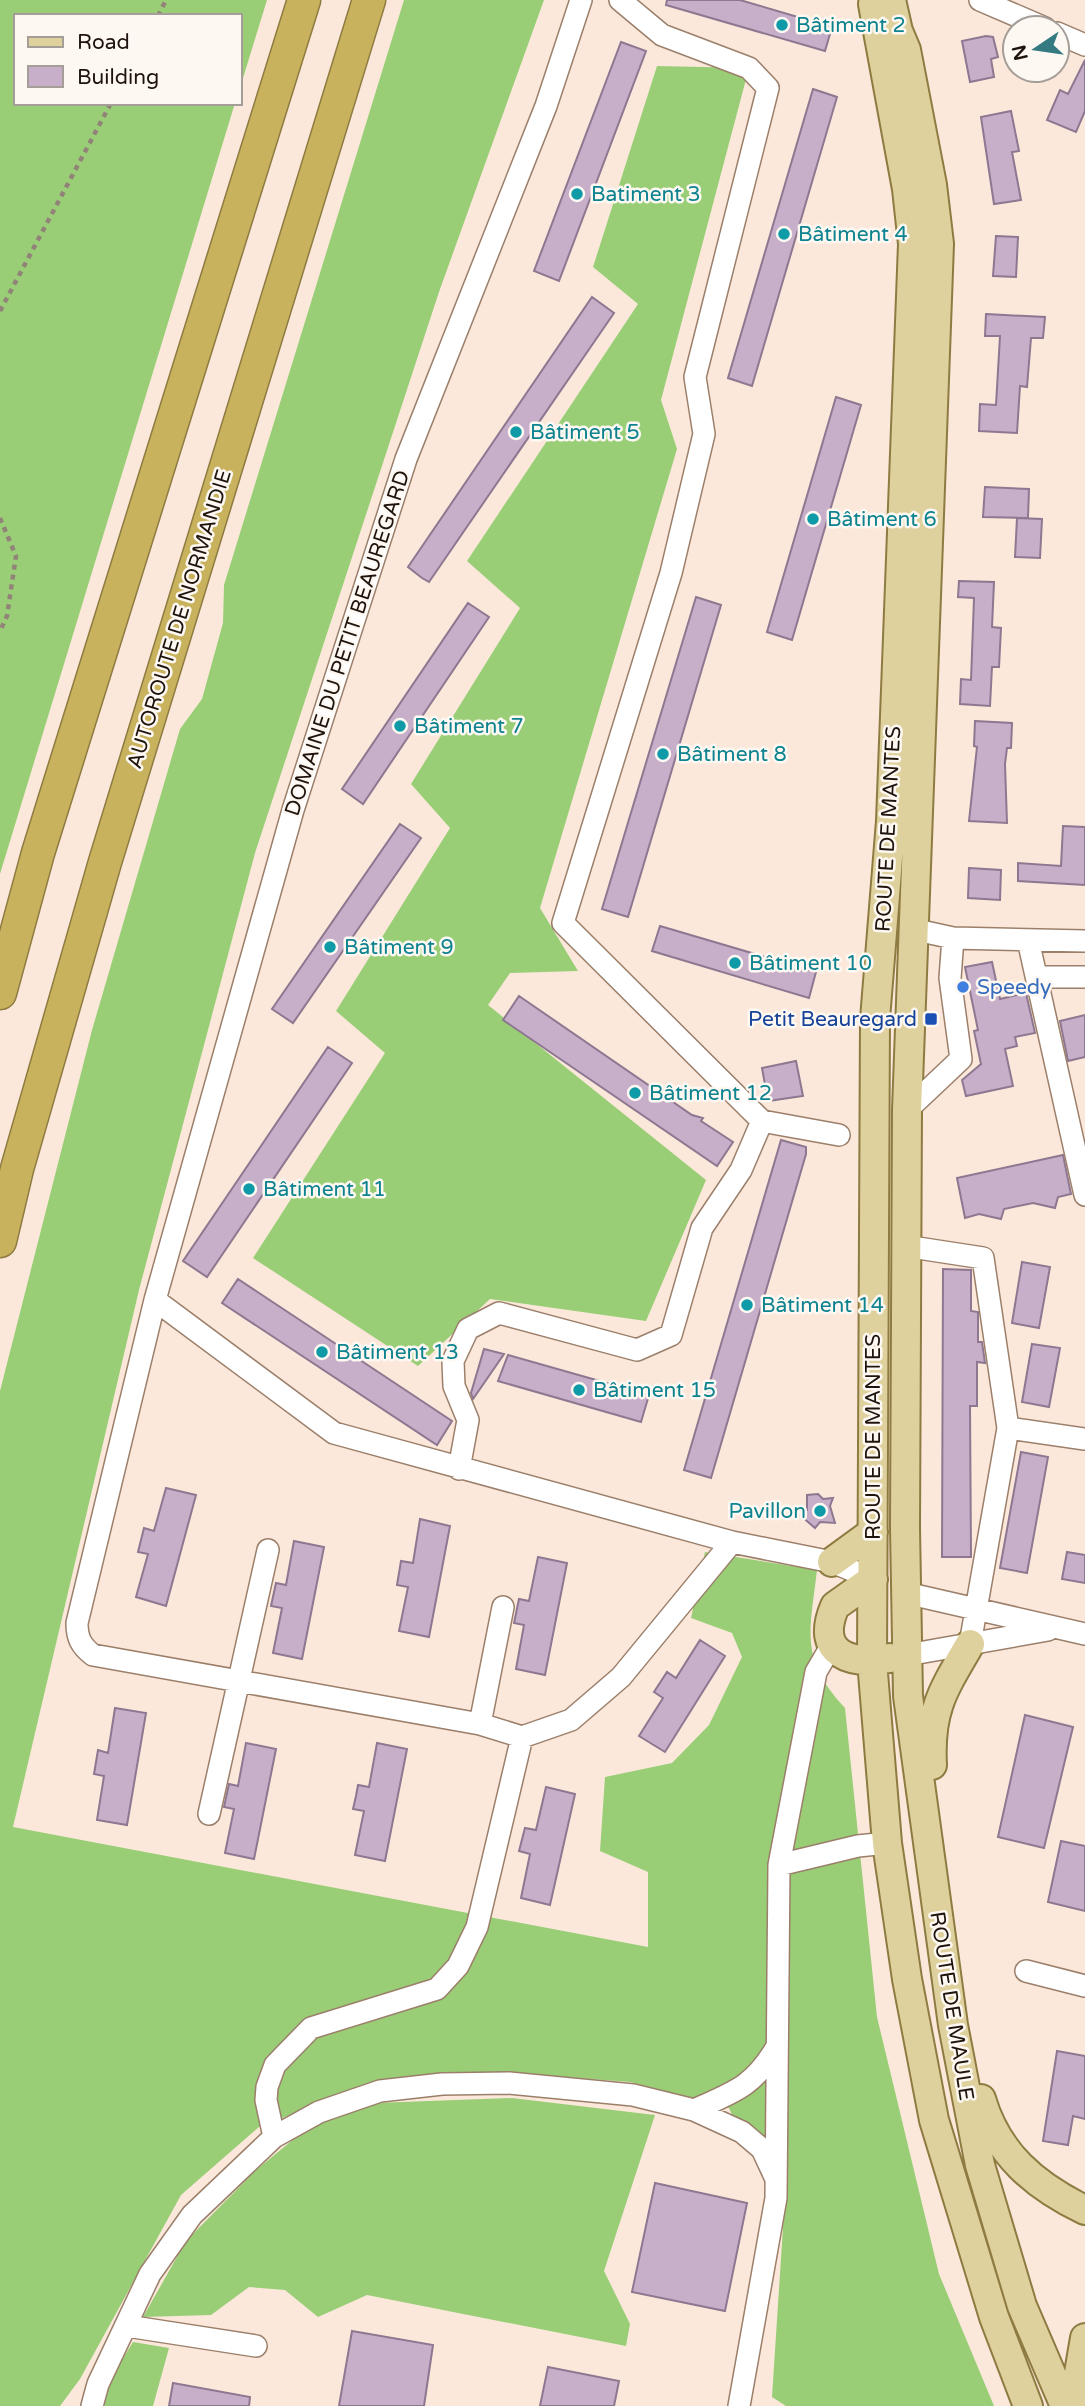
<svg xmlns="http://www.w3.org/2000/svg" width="1085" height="2406" viewBox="0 0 1085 2406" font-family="'Varela Round',sans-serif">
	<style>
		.forest { fill: #99ce77 }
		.building { fill: #c7afca; stroke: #8e7790; stroke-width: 2 }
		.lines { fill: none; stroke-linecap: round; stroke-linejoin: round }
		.minor-casing { stroke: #9b7f6a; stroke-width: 24 }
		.major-casing { stroke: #8e7b41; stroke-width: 32 }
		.highway-casing { stroke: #8e7b41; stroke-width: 35 }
		.path { stroke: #928378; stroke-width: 4.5; stroke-dasharray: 5 5; stroke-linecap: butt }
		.minor { stroke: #fff; stroke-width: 21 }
		.major { stroke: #dfd19e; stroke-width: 28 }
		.highway { stroke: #c9b25e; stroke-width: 32 }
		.culture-dot { fill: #0f9aa8; stroke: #fef8f3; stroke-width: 2.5 }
		.shop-dot { fill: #3f7fe0; stroke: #fef8f3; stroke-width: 2.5 }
		.transit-dot { fill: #1a4fb4; stroke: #fef8f3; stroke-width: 2.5 }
		.labels { text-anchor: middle; stroke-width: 5; stroke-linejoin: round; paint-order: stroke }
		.culture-label { font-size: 21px; fill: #0d838f; stroke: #fef8f3; text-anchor: start }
		.street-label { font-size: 21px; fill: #1f140c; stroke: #fef8f3 }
		.shop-label { font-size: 21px; fill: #366cbe; stroke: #fef8f3; text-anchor: start }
		.transit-label { font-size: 21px; fill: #164399; stroke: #fef8f3; text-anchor: end }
	</style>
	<rect width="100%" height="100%" fill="#fbe8da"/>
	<path class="forest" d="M0,0H267L240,88V16H16V103H235L0,874Z
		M404,0H544L439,292L255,853L139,1290L13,1827L648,1947V1872L600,1851L605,1777L672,1763L709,1725L742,1657L732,1633L691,1618L705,1552L817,1570C810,1632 799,1659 845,1708L877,2017L939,2274L994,2406H786L772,2397L786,2181L778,2146L734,2119L729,2108L630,2082L497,2072L381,2080L259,2127L181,2195L80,2379L60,2406H0V1391L92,1030L180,729L202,699L223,623L224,585Z
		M657,66L749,68L661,400L677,449L540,908L578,971L510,973L488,1005L706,1180L646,1321L490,1299L418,1366L253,1258L385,1053L336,1011L450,828L411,784L520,608L467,561L638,304L593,267Z
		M512,2098L655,2115L604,2271L630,2324L626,2346L367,2295L318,2317L285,2290L249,2287L211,2315L143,2317L186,2241L256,2170L311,2125L374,2103Z
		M133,2342L169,2348L153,2406H101L106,2385Z"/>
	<path class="building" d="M667,0H740L832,27L825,51L666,5Z
		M986,36L993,37L998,57L991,59L994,77L970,82L962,41Z
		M621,42L646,51L559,281L534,271Z
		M1085,60V111L1076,132L1047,120L1060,90L1068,94Z
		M813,89L837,97L752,386L728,378Z
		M1011,111L1019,151L1012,152L1021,200L994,204L981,117Z
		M996,236L1018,237L1016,277L993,276Z
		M592,297L614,313L429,582L422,578L408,567Z
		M986,314L1045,317L1043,338H1031L1027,387L1020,386L1017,433L979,431L980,404L996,405L1000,336H985Z
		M836,397L861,405L792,640L767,632Z
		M985,487L1029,489L1028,518L983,517Z
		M1017,518L1042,519L1040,558L1015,557Z
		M959,581L994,582L992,627L1001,628L999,667H992L990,706L960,704L961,679L971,680L974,598L958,597Z
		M696,597L721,605L628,917L602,909Z
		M468,603L489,617L363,804L342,789Z
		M975,721L1012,723L1011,748H1007L1005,764L1007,823L969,821L977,747L974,746Z
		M400,824L421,838L293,1023L272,1009Z
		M1063,826L1085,827V885L1018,881V863L1061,866Z
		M969,868L1001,870L1000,900L968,898Z
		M660,926L816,972L809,998L652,951Z
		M992,962L1000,999L1026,993L1035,1033L1015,1037L1017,1046L1005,1049L1013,1086L966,1096L962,1080L981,1064L974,1031L978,1030L965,967Z
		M519,996L692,1115L703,1118L701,1121L733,1142L717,1166L503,1020Z
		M1085,1015V1057L1068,1061L1060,1021Z
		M328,1047L352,1063L207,1277L183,1261Z
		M796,1061L803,1096L768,1101L762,1068Z
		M781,1140L806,1147V1154L711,1478L684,1470Z
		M1063,1155L1071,1194L1058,1197L1055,1208L1033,1203L1004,1209L1001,1219L979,1214L965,1218L957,1178Z
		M1022,1262L1050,1267L1039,1328L1012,1323Z
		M943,1269L971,1270V1311L978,1312V1342H982L985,1363L977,1362V1406H970L971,1557H942Z
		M238,1279L452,1421L437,1445L222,1303Z
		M1032,1344L1060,1348L1049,1407L1022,1402Z
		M484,1349L504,1354L473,1399L471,1393Z
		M508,1355L649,1395L641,1422L498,1381Z
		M1021,1452L1048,1457L1027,1573L1000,1568Z
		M166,1488L196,1495L166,1606L136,1597L148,1554L138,1552L144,1528L154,1531Z
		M818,1494L823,1499L833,1498L830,1506L835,1523L820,1522L815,1528L801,1516L807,1510V1495Z
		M420,1519L450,1526L429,1637L399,1631L408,1587L397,1585L401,1561L413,1563Z
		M294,1541L324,1547L302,1659L273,1653L282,1608L271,1606L276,1583L286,1585Z
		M1067,1552L1085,1555V1583L1062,1579Z
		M538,1557L567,1563L545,1675L516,1669L524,1625L514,1623L519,1599L529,1601Z
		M700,1640L725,1656L665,1752L639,1736L663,1698L654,1692L667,1672L676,1678Z
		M115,1708L146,1713L127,1825L97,1820L104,1776L94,1774L98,1750L108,1753Z
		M1025,1715L1073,1727L1044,1848L998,1837Z
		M246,1743L276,1749L254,1859L225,1853L234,1809L224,1807L229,1784L238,1786Z
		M377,1743L407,1749L385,1861L355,1855L364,1811L353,1809L356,1796L358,1785L369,1787Z
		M546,1787L575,1794L550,1905L521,1898L530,1854L519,1851L525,1828L536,1830Z
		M1061,1841L1085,1846V1911L1048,1902Z
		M1057,2051L1085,2056V2119L1073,2116L1068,2145L1043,2141Z
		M655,2183L747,2203L725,2311L632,2292Z
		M352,2331L433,2345L424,2406H339Z
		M548,2367L619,2381L614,2406H540Z
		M173,2383L250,2397L249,2406H169Z"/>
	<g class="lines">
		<g class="minor-casing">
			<path id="minor" d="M581,0L546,106L406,459L293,810L155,1300L334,1433L732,1542L832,1562L873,1579
				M980,0L1045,28
				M1057,33L1085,45
				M912,929L953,938L1085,941
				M1028,940L1085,1195
				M1037,977H1085
				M907,1110L961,1059L950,978L953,938
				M762,1121L839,1135
				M905,1246L983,1258L1008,1428L970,1644
				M155,1300L77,1623C77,1638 81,1646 93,1655L480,1724L522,1737L571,1720L621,1677L732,1542
				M1008,1428L1085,1439
				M459,1469L468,1420L454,1386L453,1361L468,1329L499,1313L637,1350L671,1335L702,1228L741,1170L762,1121L563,923L671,573L704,434L695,377L768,88L749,68L662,35L620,0
				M906,1593L1085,1634
				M907,1655L1048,1630
				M480,1724L503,1607
				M209,1814L268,1550
				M779,1865L858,1846L887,1843
				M1026,1971L1085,1986
				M694,2110C734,2092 753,2087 776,2048
				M274,2137L266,2100L267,2087L275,2065L311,2028L437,1989L458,1966L477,1927L522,1737
				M127,2326L256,2346
				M92,2406L98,2384L150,2274L192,2215L274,2137L319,2112L380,2091L442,2084L509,2083L633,2095L694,2110L742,2132L762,2149L776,2179
				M739,2406L776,2198L779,1865L816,1672L833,1643"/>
		</g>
		<g class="major-casing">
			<path id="major" d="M891,0L898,31L906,50L932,185L939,244L907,1110L905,1528L908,1696L953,2025L980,2165L1022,2306L1065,2406
				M873,4L907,189L913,244L891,821L875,1019L872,1661L887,1843L907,1979L934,2120L994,2317L1028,2406
				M832,1562L873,1532
				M873,1579L835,1606C814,1655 851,1665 890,1658
				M932,1765C929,1710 943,1690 970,1644
				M981,2099C997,2154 1035,2186 1085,2210
				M1083,2406L1078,2379L1085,2338"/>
		</g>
		<g class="highway-casing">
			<path id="highway" d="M0,993L38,853L304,0
				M0,1241L17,1169L105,862L369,0"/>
		</g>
		<path class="path" d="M158,16L166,0
			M0,311L111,103
			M0,518L16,556L7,616L0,631"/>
		<use href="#minor" class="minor"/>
		<use href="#major" class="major"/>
		<use href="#highway" class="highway"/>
	</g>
	<g class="culture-dot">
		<circle cx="782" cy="25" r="7"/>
		<circle cx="577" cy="194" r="7"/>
		<circle cx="784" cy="234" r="7"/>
		<circle cx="516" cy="432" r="7"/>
		<circle cx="813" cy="519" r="7"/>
		<circle cx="400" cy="726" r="7"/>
		<circle cx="663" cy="754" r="7"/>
		<circle cx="330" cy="947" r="7"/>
		<circle cx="735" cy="963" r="7"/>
		<circle cx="635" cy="1093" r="7"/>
		<circle cx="249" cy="1189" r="7"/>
		<circle cx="747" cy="1305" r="7"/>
		<circle cx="322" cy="1352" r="7"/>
		<circle cx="579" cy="1390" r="7"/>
		<circle cx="820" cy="1511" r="7"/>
	</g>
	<circle class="shop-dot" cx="963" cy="987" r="7"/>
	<rect class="transit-dot" x="924" y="1012" width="14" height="14" rx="3.5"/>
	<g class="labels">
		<g class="culture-label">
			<text x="796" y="32">Bâtiment 2</text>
			<text x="591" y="201">Batiment 3</text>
			<text x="798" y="241">Bâtiment 4</text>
			<text x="530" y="439">Bâtiment 5</text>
			<text x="827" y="526">Bâtiment 6</text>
			<text x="414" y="733">Bâtiment 7</text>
			<text x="677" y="761">Bâtiment 8</text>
			<text x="344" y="954">Bâtiment 9</text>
			<text x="749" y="970">Bâtiment 10</text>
			<text x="649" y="1100">Bâtiment 12</text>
			<text x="263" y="1196">Bâtiment 11</text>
			<text x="761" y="1312">Bâtiment 14</text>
			<text x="336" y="1359">Bâtiment 13</text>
			<text x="593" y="1397">Bâtiment 15</text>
			<text x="806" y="1518" text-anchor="end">Pavillon</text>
		</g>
		<g class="street-label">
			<text transform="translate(179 619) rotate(-73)" y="7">AUTOROUTE DE NORMANDIE</text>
			<text transform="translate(347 643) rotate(-72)" y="7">DOMAINE DU PETIT BEAUREGARD</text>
			<text transform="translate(888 829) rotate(-87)" y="7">ROUTE DE MANTES</text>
			<text transform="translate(873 1437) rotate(-90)" y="7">ROUTE DE MANTES</text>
			<text transform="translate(952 2006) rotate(81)" y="7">ROUTE DE MAULE</text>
		</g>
		<g class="shop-label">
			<text x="977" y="994">Speedy</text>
		</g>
		<g class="transit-label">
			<text x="917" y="1026">Petit Beauregard</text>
		</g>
	</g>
	<rect x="14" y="14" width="228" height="91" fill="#fef8f3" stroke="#a59d97" stroke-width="2"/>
	<rect x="28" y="37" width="35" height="10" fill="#dfd19e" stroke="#a59d97" stroke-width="2"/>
	<text x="77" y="49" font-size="21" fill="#1f140c">Road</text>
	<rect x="28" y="66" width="35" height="21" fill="#c7afca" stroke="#a59d97" stroke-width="2"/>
	<text x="77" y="84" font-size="21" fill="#1f140c">Building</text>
	<g transform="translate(1036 49) rotate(257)"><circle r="33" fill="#fef8f3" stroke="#a59d97" stroke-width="2"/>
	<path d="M0-5L12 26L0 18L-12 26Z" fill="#337b81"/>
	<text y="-10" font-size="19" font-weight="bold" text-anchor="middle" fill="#1f140c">N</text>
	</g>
</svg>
